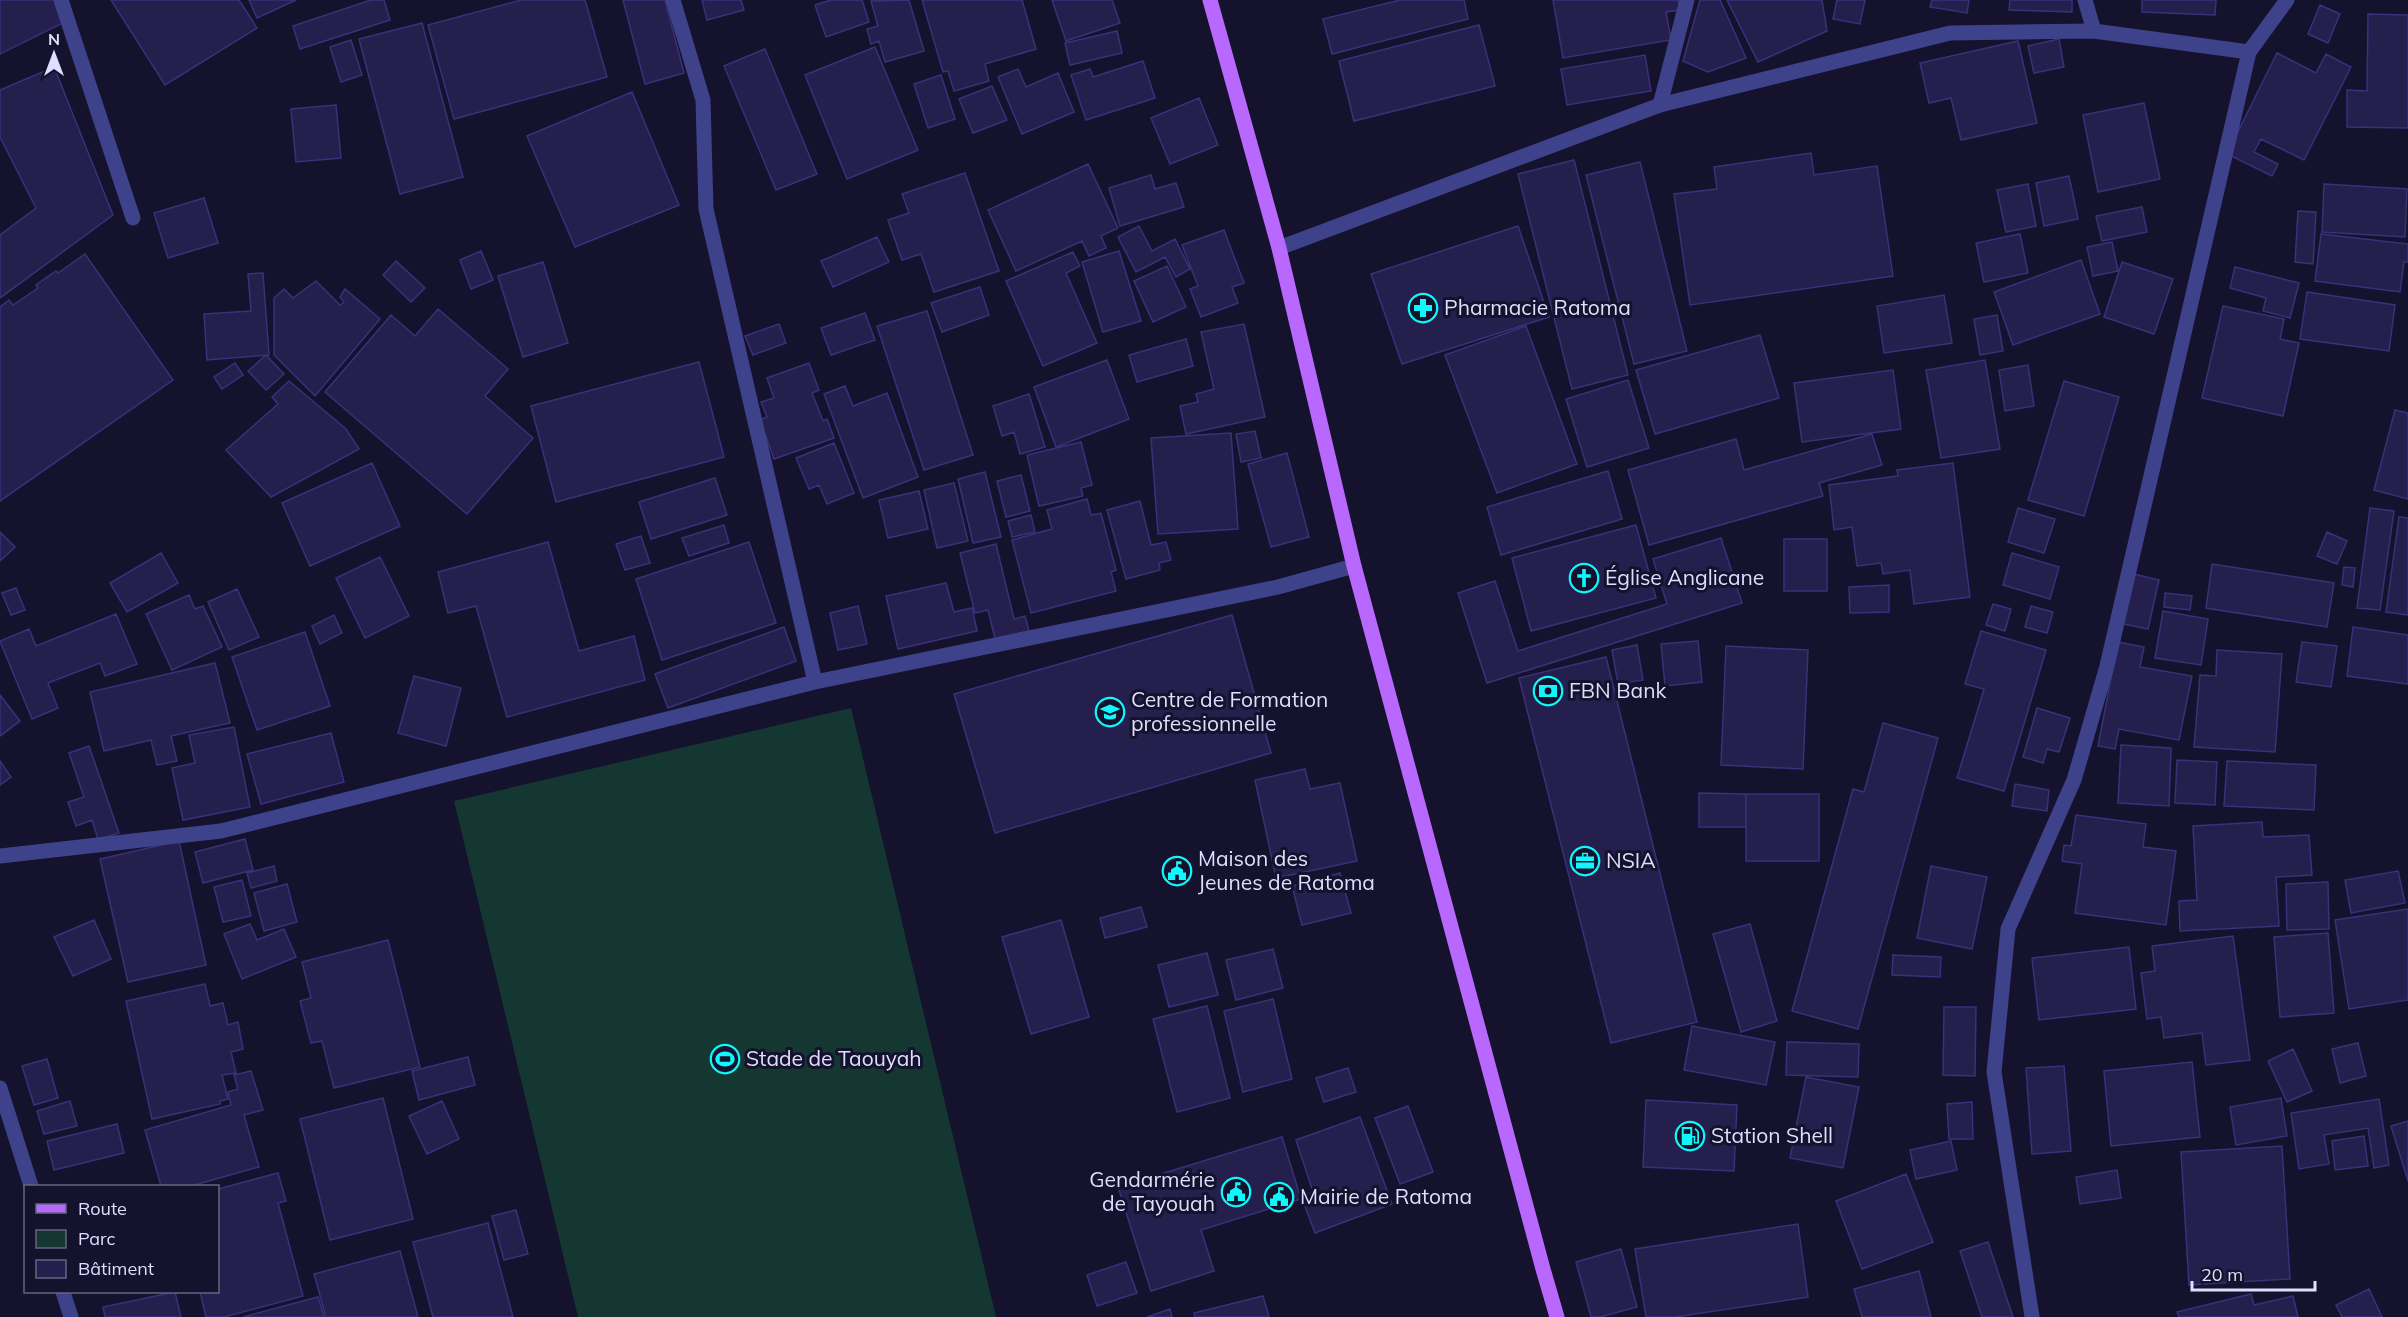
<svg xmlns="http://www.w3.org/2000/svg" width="2408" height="1317" viewBox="0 0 2408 1317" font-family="Mulish,sans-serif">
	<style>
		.green { fill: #153732 }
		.building { fill: #241f4d; stroke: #393179; stroke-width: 1.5 }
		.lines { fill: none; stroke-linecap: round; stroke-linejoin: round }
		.service { stroke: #3e428a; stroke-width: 15 }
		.minor { stroke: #3e428a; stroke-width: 15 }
		.primary { stroke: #b868fc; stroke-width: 15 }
		.labels { text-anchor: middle; stroke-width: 6; stroke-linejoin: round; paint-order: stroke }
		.poi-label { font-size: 21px; fill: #dfdefe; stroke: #15122d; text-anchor: start }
	</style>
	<rect width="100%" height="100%" fill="#15122d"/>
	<path class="green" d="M851,708L996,1317H578L454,801Z"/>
	<path class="building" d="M0,0H55L65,22L0,54Z
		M111,0H239L257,28L165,85Z
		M249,0H296L257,18Z
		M371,0H384L390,20L300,49L293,26Z
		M521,0H585L607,77L454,119L428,25Z
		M623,0H665L684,73L645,84Z
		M702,0H741L744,10L707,20Z
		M831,0H862L869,22L826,37L815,5Z
		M909,0L924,51L885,62L879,41L871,44L867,29L878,26L871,1Z
		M922,0H1022L1036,49L985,64L989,81L954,91L948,71L943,72Z
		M1052,0H1112L1120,23L1066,41Z
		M1400,0H1464L1468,19L1332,54L1323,19Z
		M1553,0H1678L1680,10L1666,12L1671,40L1563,58Z
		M1700,0H1720L1746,58L1708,72L1683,61Z
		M1727,0H1822L1827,31L1758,62Z
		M1837,0H1865L1860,24L1833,19Z
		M1932,0H1969L1967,13L1930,7Z
		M2010,0H2072V12L2009,10Z
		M2142,0H2216L2215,15L2142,12Z
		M2320,5L2340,14L2328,43L2308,34Z
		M2368,14L2408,15V128L2347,127V90L2367,91Z
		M422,23L463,177L400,194L359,39Z
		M1479,25L1495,86L1354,121L1339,61Z
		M1117,31L1122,53L1070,65L1065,43Z
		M2059,39L2064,67L2034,73L2028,46Z
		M351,40L362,75L341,82L330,47Z
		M2018,41L2037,123L1961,140L1951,98L1929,103L1920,63Z
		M875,47L918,150L847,179L805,75Z
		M765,49L817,174L776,190L724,66Z
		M2277,53L2316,73L2326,54L2351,67L2304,160L2261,139L2254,152L2278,164L2272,176L2227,154Z
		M1645,55L1651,91L1567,105L1561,69Z
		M1143,61L1155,98L1086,120L1071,75L1090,69L1093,77Z
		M54,67L113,215L0,298V235L36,208L0,137V90Z
		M1018,69L1026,87L1058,73L1074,112L1022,134L998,77Z
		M941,75L955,119L928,128L914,84Z
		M992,86L1007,120L973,133L959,99Z
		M632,92L679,205L575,247L527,136Z
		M1199,98L1218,145L1170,164L1151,118Z
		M2144,103L2160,179L2098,192L2083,115Z
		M336,105L341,158L296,162L291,109Z
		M1811,153L1814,175L1877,166L1893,276L1690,305L1674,194L1717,189L1714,167Z
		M1574,160L1628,375L1572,389L1518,174Z
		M1640,162L1687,351L1634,364L1586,175Z
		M1088,164L1118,228L1101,236L1106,248L1089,256L1082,241L1016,271L988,210Z
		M965,173L999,271L934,292L921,254L902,260L888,220L909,213L902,194Z
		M1151,175L1155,189L1176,183L1184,207L1120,226L1109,188Z
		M2069,176L2078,219L2044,226L2036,183Z
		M2028,184L2036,226L2006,232L1997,190Z
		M2324,184L2407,189L2405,237L2322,232Z
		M204,198L218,243L168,258L154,213Z
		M2142,207L2147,232L2102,241L2096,216Z
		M2298,211L2316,212L2313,264L2295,262Z
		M1139,226L1152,251L1175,239L1190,269L1176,277L1165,257L1136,272L1118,237Z
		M1518,226L1549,317L1402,364L1371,274Z
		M1224,230L1244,283L1232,287L1238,303L1201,317L1190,289L1198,286L1182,245Z
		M2020,234L2028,273L1984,282L1976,243Z
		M2321,234L2408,244V262H2404L2400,292L2315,281Z
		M877,237L889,262L833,287L821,261Z
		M2112,242L2118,271L2093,276L2087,247Z
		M481,251L493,280L471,289L460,260Z
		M1119,251L1141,321L1103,332L1082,262Z
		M1073,252L1080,266L1066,273L1097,343L1043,366L1006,281Z
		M85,254L173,380L0,501V307L9,300L13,305L38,288L36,285L56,271L58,273Z
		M2081,260L2100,314L2013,345L1994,292Z
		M396,261L425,288L411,302L383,275Z
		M543,262L568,343L523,357L498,276Z
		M2122,262L2173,279L2154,334L2104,317Z
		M1167,266L1186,307L1153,322L1134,281Z
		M2235,267L2299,283L2290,318L2263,311L2266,298L2230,288Z
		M263,273L269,355L207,360L204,314L251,311L248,274Z
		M316,281L340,305L344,302L340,297L345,289L380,319L315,396L274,355V298L284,289L293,298Z
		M980,287L989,315L942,332L931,303Z
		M2307,292L2395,305L2389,351L2300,339Z
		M1944,295L1952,343L1884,353L1877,306Z
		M2223,306L2284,319L2280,339L2299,343L2283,416L2202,398Z
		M438,309L508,369L485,396L533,438L467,514L325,392L391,315L415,336Z
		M927,311L973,455L924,470L877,326Z
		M865,313L875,340L831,355L821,328Z
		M1997,315L2003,351L1980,355L1974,319Z
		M779,324L786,343L753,355L745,336Z
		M1244,324L1265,417L1186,434L1180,406L1198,402L1196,394L1214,389L1201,332Z
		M1526,326L1577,464L1497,493L1445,355Z
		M1760,335L1779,398L1655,434L1636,370Z
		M1186,339L1193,366L1137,382L1129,355Z
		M266,355L284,374L266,390L248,371Z
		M1107,360L1129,419L1056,447L1034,387Z
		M1985,360L2000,449L1941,458L1926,370Z
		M699,362L724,457L556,502L531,406Z
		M235,363L243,375L222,389L214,377Z
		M809,363L819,390L812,393L823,421L827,419L834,438L774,459L760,420L767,417L761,402L774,398L767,378Z
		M2028,365L2034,406L2005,411L1999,370Z
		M1893,370L1901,429L1802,442L1794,383Z
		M1628,380L1649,448L1587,467L1566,399Z
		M289,381L346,429L359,449L271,497L226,450L278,404L272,397Z
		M2064,381L2119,397L2084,516L2028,500Z
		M845,386L853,406L887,393L918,477L863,498L824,394Z
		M1029,394L1045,447L1020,454L1014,432L1002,436L993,406Z
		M2395,410L2408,413V499L2374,490Z
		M1255,431L1261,458L1241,462L1236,434Z
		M1231,433L1238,529L1158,534L1151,438Z
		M1872,434L1882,465L1819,483L1823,496L1649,545L1628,470L1736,439L1744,470Z
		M1081,442L1092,485L1081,488L1083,496L1039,506L1027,455Z
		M834,443L854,493L827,504L819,485L809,489L796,458Z
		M1287,453L1309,537L1271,547L1248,464Z
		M372,463L400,526L310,566L282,503Z
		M1953,463L1970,597L1914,604L1910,570L1883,574L1881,563L1857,566L1852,527L1834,530L1829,485L1898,476L1897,470Z
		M1608,471L1622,519L1501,555L1487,507Z
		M985,472L1001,537L973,543L958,479Z
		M1021,475L1030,511L1006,517L997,481Z
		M715,478L727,515L651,539L639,502Z
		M954,483L968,541L937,548L924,490Z
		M919,491L928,529L888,538L879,500Z
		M1087,499L1091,515L1101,513L1116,570L1111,572L1116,591L1031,613L1012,540L1052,529L1047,510Z
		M1140,501L1151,545L1166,542L1171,560L1159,563L1160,570L1126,579L1107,510Z
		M2018,508L2055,519L2044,553L2008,542Z
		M2370,508L2394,511L2380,610L2357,608Z
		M1031,515L1035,532L1012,537L1008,521Z
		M2399,517L2408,518V615L2386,612Z
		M724,525L729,543L689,556L682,538Z
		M1636,525L1656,598L1531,631L1512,558Z
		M0,532L15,547L0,561Z
		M2327,532L2347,541L2337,564L2317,556Z
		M641,536L650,563L625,570L616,544Z
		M1721,538L1742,603L1487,683L1458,593L1495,581L1518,651L1667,604L1653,559Z
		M1784,539H1827V591H1784Z
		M548,542L579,651L634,636L645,680L507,717L476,606L448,613L438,572Z
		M749,542L776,623L662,660L636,579Z
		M996,544L1014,619L1025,616L1029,631L995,639L988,610L975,613L960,553Z
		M161,553L178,583L127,612L110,583Z
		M2012,553L2059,567L2050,599L2003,585Z
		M380,557L409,616L365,638L336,578Z
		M2212,564L2334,583L2327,627L2206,608Z
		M2344,567L2355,568L2353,587L2342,585Z
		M2134,574L2159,580L2148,629L2123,624Z
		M946,583L954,612L972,608L977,631L898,649L886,596Z
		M1889,585V612L1850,613L1849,587Z
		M16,588L25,610L11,615L2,593Z
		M237,589L259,637L229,650L208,602Z
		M2165,593L2192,596L2190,610L2164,607Z
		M189,595L195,609L203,606L222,647L172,670L146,614Z
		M1993,604L2011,609L2005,631L1986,625Z
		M858,606L867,644L838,650L830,613Z
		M2031,606L2053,612L2047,633L2025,627Z
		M2163,611L2208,619L2201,665L2155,658Z
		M116,614L137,664L105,676L100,663L48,683L58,708L32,719L0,641L29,629L36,646Z
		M334,615L342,633L320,644L312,626Z
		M1232,615L1271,753L995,833L954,694Z
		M784,627L796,661L668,708L655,674Z
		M2353,627L2408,635V684L2347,676Z
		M1981,631L2046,650L2004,791L1957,778L1984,689L1965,684Z
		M305,632L330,706L257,730L232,657Z
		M1698,641L1702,682L1665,686L1661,644Z
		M2118,642L2144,647L2140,667L2192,676L2179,740L2119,729L2115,749L2098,746Z
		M2302,642L2337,646L2331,687L2296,682Z
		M1637,645L1643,680L1618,684L1612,650Z
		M1726,646L1808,650L1803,769L1721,765Z
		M2217,650L2282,654L2275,752L2194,747L2200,675L2216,676Z
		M1606,657L1697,1022L1611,1043L1519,678Z
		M215,663L230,723L171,736L177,761L157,765L151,740L104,751L90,692Z
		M414,676L461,688L446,746L398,733Z
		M0,695L20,721L0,736Z
		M2037,708L2070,718L2059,752L2047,749L2043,763L2023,757Z
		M1883,723L1938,738L1858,1029L1792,1011L1853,789L1864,792Z
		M234,727L250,807L183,820L172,768L195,763L189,735Z
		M331,733L344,782L261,804L247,754Z
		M2121,745L2171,748L2169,806L2118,803Z
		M89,746L119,833L98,839L92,820L76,826L68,802L84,797L69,753Z
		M2177,760L2217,762L2215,805L2175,803Z
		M0,761L11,777L0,785Z
		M2227,761L2316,765L2314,810L2224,806Z
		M1305,769L1310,789L1340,783L1357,861L1276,878L1255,780Z
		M2015,784L2049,790L2047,811L2012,806Z
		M1699,793L1746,794V827H1699Z
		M1746,794H1819V861H1746Z
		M2076,815L2146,824L2143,847L2176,851L2166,925L2075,913L2082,864L2062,861L2064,845L2071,846Z
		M2262,822L2263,837L2309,835L2312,875L2276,877L2279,926L2180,931L2179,901L2197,900L2193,826Z
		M245,839L253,870L203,883L195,852Z
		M179,841L206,965L128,982L100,859Z
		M274,866L277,881L251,888L247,873Z
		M1931,866L1987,877L1972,949L1917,938Z
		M2398,871L2405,903L2351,913L2345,880Z
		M1340,873L1351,913L1302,925L1292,886Z
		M242,880L251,916L223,922L214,887Z
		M2328,882L2329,929L2287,930L2286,884Z
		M287,884L297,922L264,931L254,893Z
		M1141,907L1147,927L1105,938L1100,918Z
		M2408,909V1000L2349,1009L2335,920Z
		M94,920L111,959L73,976L54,937Z
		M1061,920L1089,1017L1031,1034L1002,937Z
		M250,924L257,940L284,929L296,957L242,979L224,934Z
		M1750,924L1777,1021L1741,1032L1713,934Z
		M2328,933L2334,1013L2280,1017L2274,937Z
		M2233,936L2250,1060L2206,1065L2202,1033L2164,1038L2161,1017L2147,1019L2141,973L2155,971L2152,946Z
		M388,940L420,1067L334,1088L322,1041L311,1043L300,1001L311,998L302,962Z
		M2129,947L2136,1009L2039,1020L2032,958Z
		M1273,949L1283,988L1236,1000L1226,960Z
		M1207,953L1218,995L1169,1007L1158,965Z
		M1893,955L1941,957L1940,977L1892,975Z
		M205,984L210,1006L223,1003L228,1025L238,1022L243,1049L231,1052L236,1073L222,1075L228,1099L220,1101V1104L152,1119L126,1001Z
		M1273,999L1292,1079L1243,1092L1224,1011Z
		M1207,1006L1230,1098L1177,1112L1153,1019Z
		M1944,1007H1976L1975,1076L1943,1075Z
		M1692,1026L1775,1042L1766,1085L1684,1070Z
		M1787,1042L1859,1044L1858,1077L1786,1075Z
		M2358,1043L2366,1076L2340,1083L2332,1049Z
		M2293,1049L2312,1091L2287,1102L2268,1061Z
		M468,1057L475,1085L419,1100L412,1071Z
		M47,1059L58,1098L34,1105L22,1066Z
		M2192,1062L2200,1137L2111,1146L2104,1071Z
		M2064,1066L2071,1151L2032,1154L2026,1068Z
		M1348,1068L1356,1092L1324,1102L1316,1078Z
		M251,1071L263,1110L244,1115L259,1167L191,1186H161L145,1130L231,1105L228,1092L238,1089L234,1075Z
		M1806,1077L1859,1087L1843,1168L1790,1158Z
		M383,1098L413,1219L330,1240L300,1119Z
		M2281,1098L2287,1136L2236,1145L2230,1107Z
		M2379,1099L2389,1165L2374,1168L2368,1128L2324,1135L2329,1164L2299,1169L2291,1113Z
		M1646,1100L1737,1105L1734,1171L1643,1167Z
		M70,1101L77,1126L44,1134L37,1111Z
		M442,1101L459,1139L427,1154L409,1116Z
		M1972,1102L1973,1139H1949L1947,1104Z
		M1408,1106L1433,1172L1400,1184L1375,1118Z
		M1360,1117L1392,1204L1315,1233L1301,1196L1313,1192L1296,1140Z
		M2408,1121V1181L2391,1126Z
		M117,1124L124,1153L54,1170L47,1141Z
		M2364,1136L2368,1166L2335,1170L2332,1141Z
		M1282,1137L1301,1199L1201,1230L1214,1271L1151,1291L1118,1187Z
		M1951,1141L1957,1170L1916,1179L1910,1150Z
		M2282,1146L2290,1279L2189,1285L2181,1152Z
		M2117,1170L2121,1198L2080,1204L2076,1177Z
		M278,1173L286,1201L278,1203L303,1296L224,1317H206L200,1292H218V1189Z
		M1906,1174L1933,1242L1862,1269L1836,1201Z
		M516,1210L528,1254L504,1260L492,1216Z
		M488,1223L513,1317H433L413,1242Z
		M1798,1224L1808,1297L1675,1317H1646L1635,1249Z
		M1988,1242L2013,1317H1982L1960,1251Z
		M1621,1249L1637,1307L1600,1317H1591L1576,1262Z
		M400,1251L418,1317H326L314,1274Z
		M1126,1262L1137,1293L1097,1306L1087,1275Z
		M1919,1271L1931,1317H1862L1854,1289Z
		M2369,1289L2382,1317H2342L2336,1305Z
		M175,1292L181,1317H105L103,1307Z
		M2251,1294L2254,1305L2293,1296L2298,1317H2179L2177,1312Z
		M1263,1296L1269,1317H1195L1194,1313Z
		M318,1297L324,1317H243Z
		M1170,1309L1172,1317H1147Z"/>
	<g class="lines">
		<path class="service" d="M2085,0L2094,31
			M1660,105L1687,0"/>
		<path class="minor" d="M61,0L133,218
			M673,0L703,100L706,209L815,682
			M1279,248L1660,105L1950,33L2094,31L2249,52
			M0,856L221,831L815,682L1278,587L1354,566
			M0,1088L31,1186
			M63,1292L71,1317
			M2032,1317L1994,1072L2008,929L2074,780L2107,666L2249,52L2287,0"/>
		<path class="primary" d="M1210,0L1279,248L1354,566L1543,1269L1557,1317"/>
	</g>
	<defs>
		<g id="pharmacy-ring" transform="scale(1.5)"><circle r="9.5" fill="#15122d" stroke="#0ef8fb" stroke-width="1.5"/><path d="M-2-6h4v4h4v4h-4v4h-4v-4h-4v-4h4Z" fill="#0ef8fb"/></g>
		<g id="church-ring" transform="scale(1.5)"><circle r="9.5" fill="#15122d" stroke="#0ef8fb" stroke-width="1.5"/><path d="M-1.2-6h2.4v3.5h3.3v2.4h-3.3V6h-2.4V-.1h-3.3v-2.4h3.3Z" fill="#0ef8fb"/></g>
		<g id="bank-ring" transform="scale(1.5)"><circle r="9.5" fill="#15122d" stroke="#0ef8fb" stroke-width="1.5"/><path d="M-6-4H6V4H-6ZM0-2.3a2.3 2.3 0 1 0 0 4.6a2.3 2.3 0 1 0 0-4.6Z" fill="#0ef8fb"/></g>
		<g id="school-ring" transform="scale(1.5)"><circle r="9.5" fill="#15122d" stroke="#0ef8fb" stroke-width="1.5"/><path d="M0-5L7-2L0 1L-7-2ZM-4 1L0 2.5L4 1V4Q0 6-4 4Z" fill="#0ef8fb"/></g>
		<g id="office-ring" transform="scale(1.5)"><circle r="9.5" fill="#15122d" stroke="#0ef8fb" stroke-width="1.5"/><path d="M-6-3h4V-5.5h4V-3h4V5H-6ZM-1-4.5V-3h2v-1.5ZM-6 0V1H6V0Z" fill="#0ef8fb"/></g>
		<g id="civic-ring" transform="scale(1.5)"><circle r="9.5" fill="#15122d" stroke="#0ef8fb" stroke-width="1.5"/><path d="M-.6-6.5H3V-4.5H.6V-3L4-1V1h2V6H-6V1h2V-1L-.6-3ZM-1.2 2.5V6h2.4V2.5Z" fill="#0ef8fb"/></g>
		<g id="stadium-ring" transform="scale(1.5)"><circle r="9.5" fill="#15122d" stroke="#0ef8fb" stroke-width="1.5"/><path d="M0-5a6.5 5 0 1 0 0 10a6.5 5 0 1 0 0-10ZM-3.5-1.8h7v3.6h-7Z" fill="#0ef8fb"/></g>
		<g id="fuel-ring" transform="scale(1.5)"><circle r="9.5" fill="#15122d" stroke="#0ef8fb" stroke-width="1.5"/><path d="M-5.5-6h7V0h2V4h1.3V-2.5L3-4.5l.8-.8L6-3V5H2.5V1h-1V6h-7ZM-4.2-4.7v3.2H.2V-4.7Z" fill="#0ef8fb"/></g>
	</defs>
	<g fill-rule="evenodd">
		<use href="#pharmacy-ring" x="1423" y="308"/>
		<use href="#church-ring" x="1584" y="578"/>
		<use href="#bank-ring" x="1548" y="691"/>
		<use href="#school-ring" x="1110" y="712"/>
		<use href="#office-ring" x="1585" y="861"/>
		<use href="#civic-ring" x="1177" y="871"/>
		<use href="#stadium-ring" x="725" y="1059"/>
		<use href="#fuel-ring" x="1690" y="1136"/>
		<use href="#civic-ring" x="1236" y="1192"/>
		<use href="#civic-ring" x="1279" y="1197"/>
	</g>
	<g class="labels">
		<g class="poi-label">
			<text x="1444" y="315">Pharmacie Ratoma</text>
			<text x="1605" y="585">Église Anglicane</text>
			<text x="1569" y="698">FBN Bank</text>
			<text x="1131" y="707">Centre de Formation<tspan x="1131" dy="24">professionnelle</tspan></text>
			<text x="1198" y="866">Maison des<tspan x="1198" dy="24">Jeunes de Ratoma</tspan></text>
			<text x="1606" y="868">NSIA</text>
			<text x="746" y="1066">Stade de Taouyah</text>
			<text x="1711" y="1143">Station Shell</text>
			<text x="1215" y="1187" text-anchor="end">Gendarmérie<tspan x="1215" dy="24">de Tayouah</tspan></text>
			<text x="1300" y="1204">Mairie de Ratoma</text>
		</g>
	</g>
	<rect x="24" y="1185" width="195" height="108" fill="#15122d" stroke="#666481" stroke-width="1.5"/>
	<rect x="36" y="1204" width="30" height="9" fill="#b868fc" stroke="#666481" stroke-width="1.5"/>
	<text x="78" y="1215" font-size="18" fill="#dfdefe">Route</text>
	<rect x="36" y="1230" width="30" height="18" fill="#153732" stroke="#666481" stroke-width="1.5"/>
	<text x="78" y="1245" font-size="18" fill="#dfdefe">Parc</text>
	<rect x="36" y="1260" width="30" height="18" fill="#241f4d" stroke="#666481" stroke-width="1.5"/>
	<text x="78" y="1275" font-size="18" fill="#dfdefe">Bâtiment</text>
	<g transform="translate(54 54)" stroke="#15122d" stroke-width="4.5" paint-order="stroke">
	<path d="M0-4.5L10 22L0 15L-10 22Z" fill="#dfdefe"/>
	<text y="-9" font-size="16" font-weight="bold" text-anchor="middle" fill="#dfdefe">N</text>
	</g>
	<path d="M2192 1281v9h123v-9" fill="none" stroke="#dfdefe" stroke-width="3"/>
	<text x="2201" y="1281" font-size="18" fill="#dfdefe" stroke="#15122d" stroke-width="4.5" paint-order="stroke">20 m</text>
</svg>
